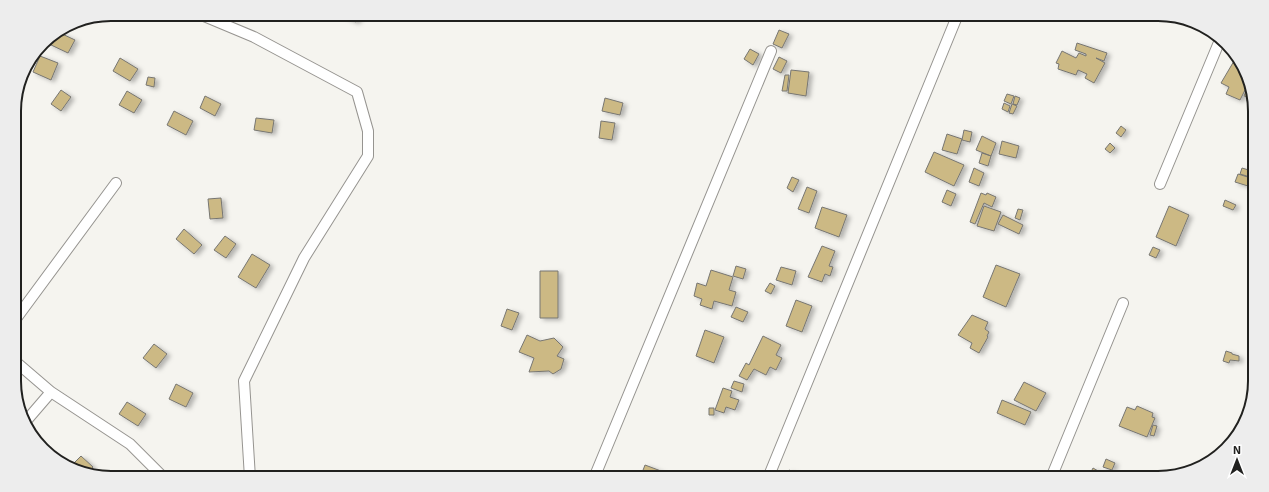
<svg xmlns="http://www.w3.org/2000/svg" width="1269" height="492" viewBox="0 0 1269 492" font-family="'Exo 2',sans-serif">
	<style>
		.building { fill: #ccb984; stroke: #777672; filter: url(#shadow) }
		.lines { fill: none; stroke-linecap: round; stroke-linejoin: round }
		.street-casing { stroke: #969490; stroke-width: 12 }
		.street { stroke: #fff; stroke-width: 10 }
		.rim { fill: none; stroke: #21211f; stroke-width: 2 }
	</style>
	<defs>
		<filter id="shadow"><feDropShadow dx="3.5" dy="2" stdDeviation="2" flood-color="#0004"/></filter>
	</defs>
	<rect width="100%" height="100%" fill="#f5f4ef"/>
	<path class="building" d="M344,14H360L356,22L343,16Z
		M779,30L789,34L782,48L773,44Z
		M58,32L75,40L68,53L49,44L54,34Z
		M1077,43L1107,53L1104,61L1096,58L1105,63L1094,83L1085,78L1087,74L1078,70L1076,75L1058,69L1059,64L1056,63L1062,51L1076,58L1079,53L1086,56V54L1075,50Z
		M750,49L759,54L753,65L744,59Z
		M40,56L58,63L51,80L33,72Z
		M779,57L787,61L781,73L773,69Z
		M120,58L138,69L130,81L113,71Z
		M1234,61L1239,65L1241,69L1239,73L1243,74L1254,98V103L1247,101L1248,97L1244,96L1246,91L1245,90L1240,100L1226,94L1229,87L1221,83Z
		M791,70L809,72L806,96L788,93Z
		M785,75H789L787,91H782Z
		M148,77L155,78L154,87L146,85Z
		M61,90L71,97L61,111L51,104Z
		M127,91L142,100L134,113L119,105Z
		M1007,94L1014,96L1011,104L1004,101Z
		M205,96L221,104L215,116L200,108Z
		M1015,96L1020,98L1017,105L1013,104Z
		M605,98L623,103L620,115L602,111Z
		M1004,103L1010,106L1008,112L1002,109Z
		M1012,104L1017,106L1013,114L1009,113Z
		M174,111L193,121L186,135L167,125Z
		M256,118L274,120L272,133L254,130Z
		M601,121L615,123L612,140L599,138Z
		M1121,126L1126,130L1121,137L1116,133Z
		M964,130L972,132L970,142L962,140Z
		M947,134L962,139L957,154L942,150Z
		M982,136L996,143L991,156L976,150Z
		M1002,141L1019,146L1016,158L999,154Z
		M1110,143L1115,148L1110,153L1105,149Z
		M934,152L964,165L954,186L925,172Z
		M982,153L991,156L988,166L979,163Z
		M974,168L984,173L979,186L969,182Z
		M1242,168L1252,171L1250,177L1240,174Z
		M1238,174L1251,178L1248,186L1235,182Z
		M792,177L799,180L793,192L787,188Z
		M807,187L817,191L809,213L798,209Z
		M947,190L956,194L951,206L942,202Z
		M981,193L986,195L987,193L996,197L992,207L984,203L975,224L970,222Z
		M221,198L223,218L210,219L208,199Z
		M1225,200L1236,205L1233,210L1223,206Z
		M984,206L1001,212L994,231L977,226Z
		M1169,206L1189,215L1176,246L1156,237Z
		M822,207L847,215L839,237L815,228Z
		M1018,209L1023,210L1020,220L1015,218Z
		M1003,215L1023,225L1019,234L998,224Z
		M184,229L202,245L194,254L176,239Z
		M225,236L236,244L226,258L214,250Z
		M822,246L835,251L829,266L833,267L830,276L825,274L822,282L808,277Z
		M1153,247L1160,250L1156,258L1149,255Z
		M252,254L270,265L256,288L238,277Z
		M996,265L1020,274L1006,307L983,297Z
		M736,266L746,269L743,279L733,276Z
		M781,267L796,271L792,285L776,280Z
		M711,270L733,277L729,290L736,292L732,306L714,301L712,309L700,305L702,299L694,296L697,283L706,286Z
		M540,271H558V318H540Z
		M770,283L775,286L771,294L765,291Z
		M796,300L812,306L802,332L786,326Z
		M736,307L748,312L743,322L731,317Z
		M507,309L519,313L512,330L501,326Z
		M972,315L988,322L985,329L989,332L987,336L988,337L979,353L970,348L972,343L958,335Z
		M705,330L724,337L714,363L696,356Z
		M527,335L540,341L554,338L563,347L557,356L564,359L561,369L553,374L549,371L529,372L534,358L519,352Z
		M763,336L781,345L776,355L782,358L776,370L770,367L766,375L754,369L747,380L739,376L746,363L749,365Z
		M154,344L167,354L156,368L143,358Z
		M1226,351L1232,353V354L1239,356V361L1230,360L1229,363L1223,361Z
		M734,381L744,384L742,392L731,388Z
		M1024,382L1046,393L1036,411L1014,400Z
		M176,384L193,393L186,407L169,399Z
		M723,388L732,391L730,397L739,400L735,410L726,407L724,413L715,410Z
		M1002,400L1031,412L1025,425L997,413Z
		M127,402L146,414L138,426L119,414Z
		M1137,406L1153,413L1152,417L1155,418L1147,437L1119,426L1127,407L1135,410Z
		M709,408H714V415H709Z
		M1153,425L1157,426L1154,436L1150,435Z
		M81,456L93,467L86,474L80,473L70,467Z
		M1106,459L1115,463L1112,470L1103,467Z
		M645,465L661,471L658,478H640Z
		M1093,468L1105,475L1106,471L1121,478H1088Z
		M789,470L803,476L802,478H786Z"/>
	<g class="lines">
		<g class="street-casing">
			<path id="street" d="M199,14L254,37L357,92L368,131V156L304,258L244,381L250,478
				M1160,184L1220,40
				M15,320L116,183
				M16,362L51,392L130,444L164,478
				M26,421L51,392
				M594,478L771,51
				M768,478L958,14
				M1051,478L1123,303"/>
		</g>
		<use href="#street" class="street"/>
	</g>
	<path d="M0 0H1269V492H0ZM111 21H1158A90 90 0 0 1 1248 111V381A90 90 0 0 1 1158 471H111A90 90 0 0 1 21 381V111A90 90 0 0 1 111 21Z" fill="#ededed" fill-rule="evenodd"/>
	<path class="rim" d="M111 21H1158A90 90 0 0 1 1248 111V381A90 90 0 0 1 1158 471H111A90 90 0 0 1 21 381V111A90 90 0 0 1 111 21Z"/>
	<g transform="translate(1237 460)" stroke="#ffffff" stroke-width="3" paint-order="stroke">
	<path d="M0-3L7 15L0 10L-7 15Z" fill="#21211f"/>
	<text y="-6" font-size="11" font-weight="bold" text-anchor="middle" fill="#21211f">N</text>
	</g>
</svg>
